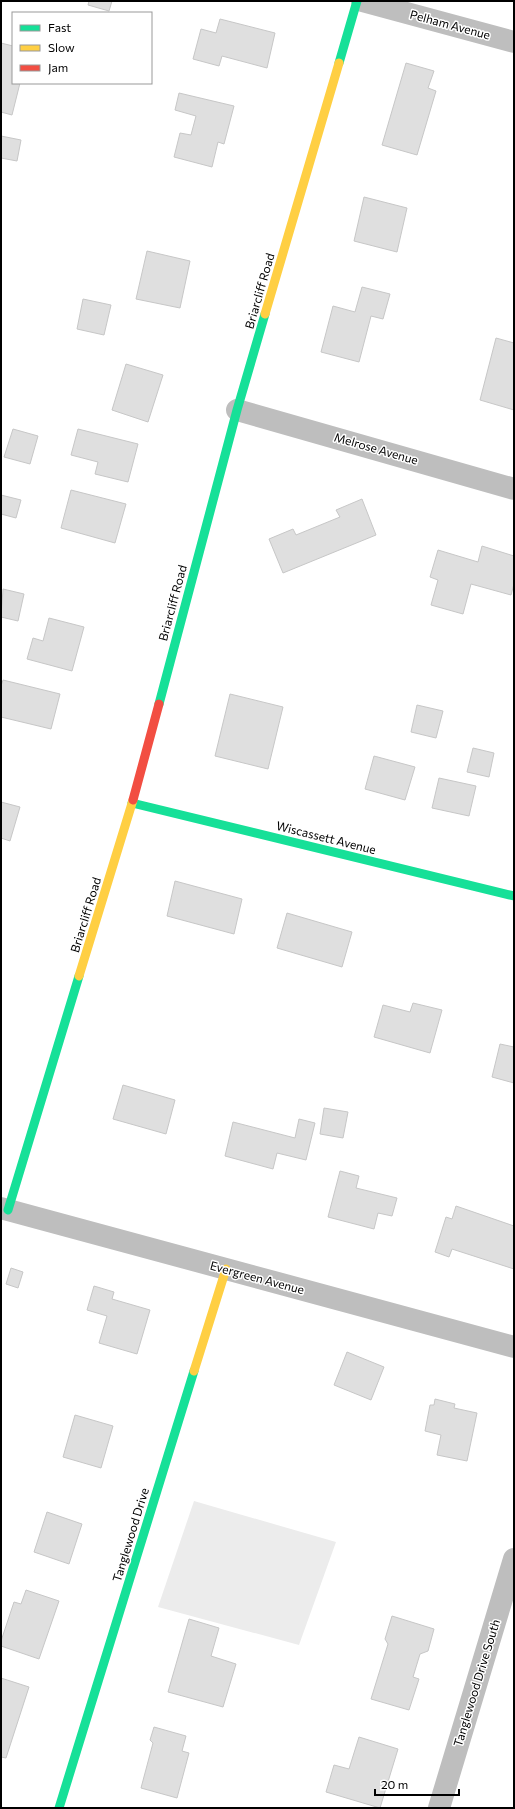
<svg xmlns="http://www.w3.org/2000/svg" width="515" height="1809" viewBox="0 0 515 1809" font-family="Commissioner,sans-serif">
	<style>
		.green { fill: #ececec }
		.building { fill: #dfdfdf; stroke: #c7c7c7 }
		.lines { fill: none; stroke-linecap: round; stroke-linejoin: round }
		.street { stroke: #bebebe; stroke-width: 22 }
		.fast { stroke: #16e098; stroke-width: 9 }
		.slow { stroke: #ffcf43; stroke-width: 9 }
		.jam { stroke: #f24e42; stroke-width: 9 }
		.labels { text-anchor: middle; stroke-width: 3; stroke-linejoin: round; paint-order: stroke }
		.street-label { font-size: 12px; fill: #000; stroke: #fff }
	</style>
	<rect width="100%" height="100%" fill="#fff"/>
	<path class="green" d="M194,1501L336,1542L299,1645L158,1607Z"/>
	<path class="building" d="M89,1H112L109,11L88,5Z
		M220,19L275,33L267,68L222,56L219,66L193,59L201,29L216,33Z
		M1,43L13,46V83H20L12,115L1,112Z
		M406,63L434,71L428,88L436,91L417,155L382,145Z
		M179,93L234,106L224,144L218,142L212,167L174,157L180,133L191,135L196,116L175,110Z
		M1,136L21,140L17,161L1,158Z
		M364,197L407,208L397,252L354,241Z
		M147,251L190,261L180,308L136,299Z
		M362,287L390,294L383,319L371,316L359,362L321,352L333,306L355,312Z
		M83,299L111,305L104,335L77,329Z
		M496,338L514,343V410L480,400Z
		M126,364L163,375L148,422L112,410Z
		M13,429L38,436L30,464L4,457Z
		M78,429L138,444L128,482L95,474L98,462L71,455Z
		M71,490L126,504L115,543L61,528Z
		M1,495L21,500L16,518L1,514Z
		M362,499L376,535L283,573L269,539L293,529L296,535L340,517L336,510Z
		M482,546L514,556V584L511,595L471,584L463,614L431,605L438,580L430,577L438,550L478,562Z
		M3,589L24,594L18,621L1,617Z
		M49,618L84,627L72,671L27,659L33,638L43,641Z
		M3,680L60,694L51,729L1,717V686Z
		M230,694L283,707L268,769L215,756Z
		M417,705L443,711L436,738L411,732Z
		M473,748L494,753L489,777L467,772Z
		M374,756L415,767L405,800L365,789Z
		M439,778L476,786L469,816L432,808Z
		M1,802L20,807L10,841L1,838Z
		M175,881L242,899L234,934L167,916Z
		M287,913L352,932L342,967L277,948Z
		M413,1003L442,1010L430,1053L374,1037L383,1005L410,1012Z
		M500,1044L514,1047V1083L492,1077Z
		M123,1085L175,1100L166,1134L113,1119Z
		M324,1108L348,1112L343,1138L320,1134Z
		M299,1119L315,1123L306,1160L277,1153L273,1169L225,1156L233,1122L295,1138Z
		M340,1171L359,1176L356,1188L397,1198L392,1216L378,1213L374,1229L328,1217Z
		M456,1206L514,1226V1269L452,1249L449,1257L435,1252L446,1217L452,1219Z
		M11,1268L23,1272L18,1288L6,1284Z
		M94,1286L114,1292L112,1299L150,1310L137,1354L99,1343L107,1316L87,1310Z
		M347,1352L384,1367L371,1400L334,1385Z
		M435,1399L455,1404L454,1408L477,1413L467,1461L437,1455L441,1435L425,1431L430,1405H434Z
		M75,1415L113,1426L101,1468L63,1457Z
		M47,1512L82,1524L69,1564L34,1552Z
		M26,1590L59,1601L39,1659L1,1646V1641L14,1602L21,1604Z
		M392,1616L434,1629L428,1651L420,1654L413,1677L419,1679L409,1710L371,1699L388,1644L385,1639Z
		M189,1619L219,1628L211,1656L236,1664L223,1707L168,1692Z
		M1,1678L29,1687L6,1758L1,1757Z
		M154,1727L186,1736L182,1751L189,1753L177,1798L141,1788L153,1743L150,1740Z
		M359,1737L398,1749L380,1808L326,1792L334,1765L349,1769Z"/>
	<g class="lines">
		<path class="street" d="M362,1L514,42
			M237,410L514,489
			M1,1208L514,1347
			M439,1808L514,1559"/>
		<path class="fast" d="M339,63L357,1
			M159,704L237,410L265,314
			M132,803L514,896
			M8,1210L79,976
			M59,1808L194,1371"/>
		<path class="slow" d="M265,314L339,63
			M79,976L133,800
			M194,1371L226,1269"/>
		<path class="jam" d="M133,800L159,704"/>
	</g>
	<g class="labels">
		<g class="street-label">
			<text transform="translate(450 25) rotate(15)" y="4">Pelham Avenue</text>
			<text transform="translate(260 291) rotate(-74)" y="4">Briarcliff Road</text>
			<text transform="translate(376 449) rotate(16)" y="4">Melrose Avenue</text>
			<text transform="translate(173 603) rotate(-75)" y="4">Briarcliff Road</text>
			<text transform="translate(326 838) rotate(14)" y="4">Wiscassett Avenue</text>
			<text transform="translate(86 915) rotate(-73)" y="4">Briarcliff Road</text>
			<text transform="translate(257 1278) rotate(15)" y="4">Evergreen Avenue</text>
			<text transform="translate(131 1535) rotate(-73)" y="4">Tanglewood Drive</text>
			<text transform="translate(477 1683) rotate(-73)" y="4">Tanglewood Drive South</text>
		</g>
	</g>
	<rect width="515" height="1809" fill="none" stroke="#000000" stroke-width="4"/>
	<rect x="12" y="12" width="140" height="72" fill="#ffffff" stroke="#999999"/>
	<rect x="20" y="25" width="20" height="6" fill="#16e098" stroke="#999999"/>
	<text x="48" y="32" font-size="12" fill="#000000">Fast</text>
	<rect x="20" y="45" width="20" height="6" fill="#ffcf43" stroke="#999999"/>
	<text x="48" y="52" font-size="12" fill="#000000">Slow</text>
	<rect x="20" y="65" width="20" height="6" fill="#f24e42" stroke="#999999"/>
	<text x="48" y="72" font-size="12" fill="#000000">Jam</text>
	<path d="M375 1789v6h84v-6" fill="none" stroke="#000000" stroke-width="2"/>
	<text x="381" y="1789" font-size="12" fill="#000000" stroke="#ffffff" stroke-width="3" paint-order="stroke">20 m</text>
</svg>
